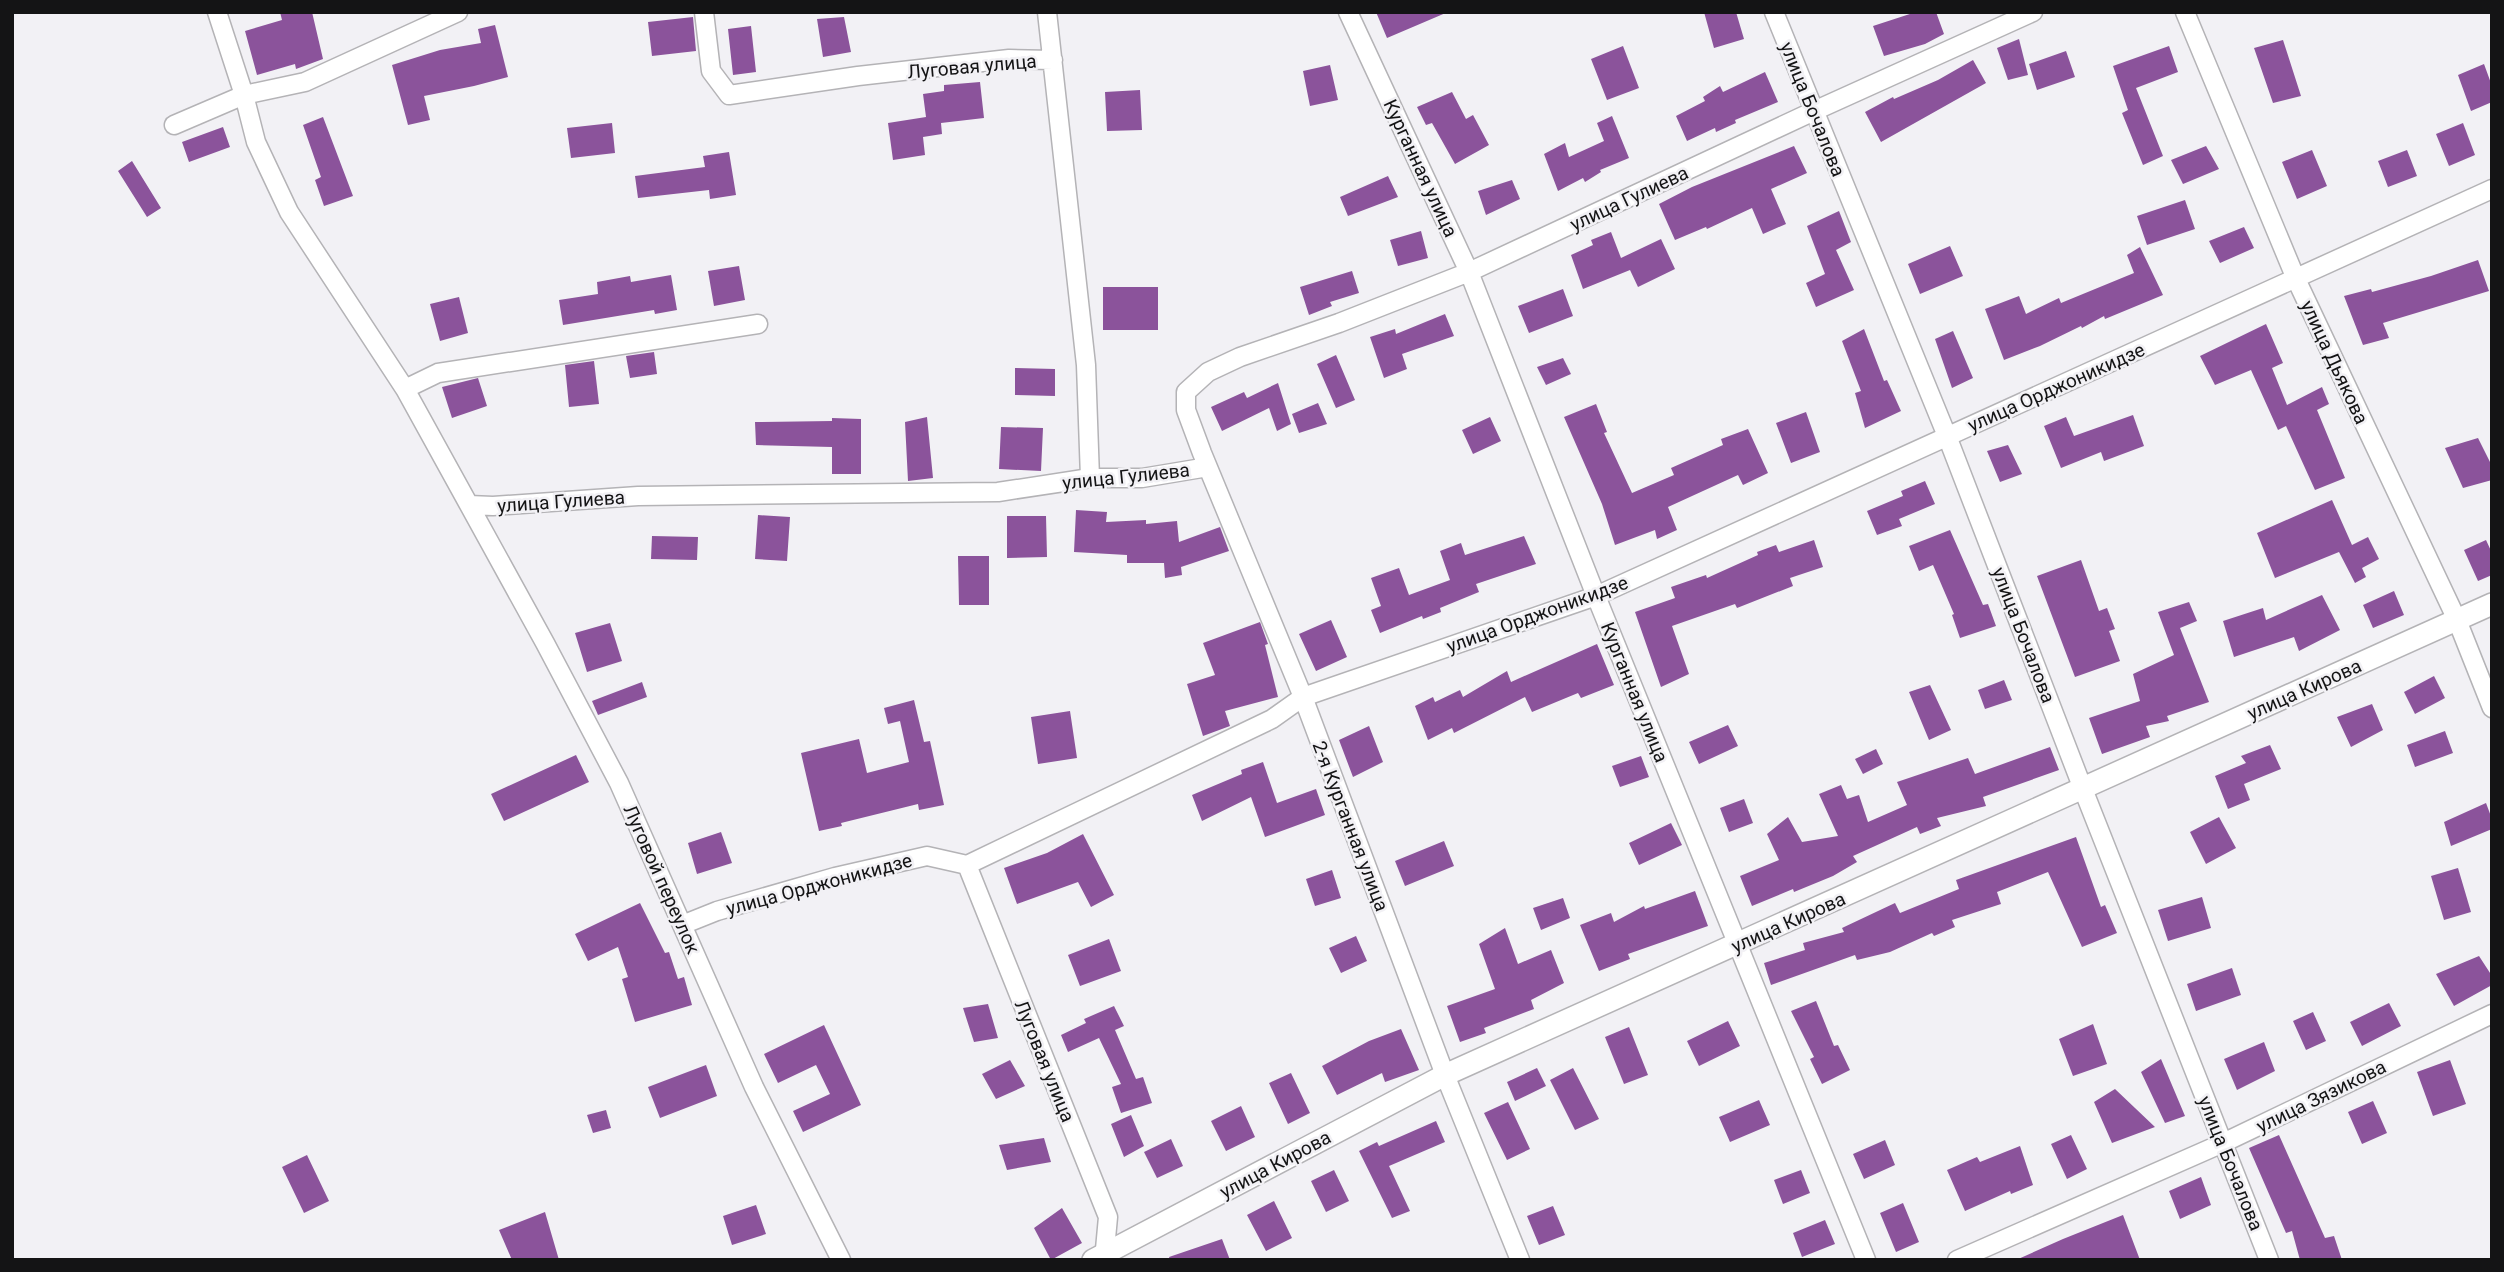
<svg xmlns="http://www.w3.org/2000/svg" width="2504" height="1272" viewBox="0 0 2504 1272" font-family="Roboto,sans-serif">
	<style>
		.building { fill: #8b539b }
		.lines { fill: none; stroke-linecap: round; stroke-linejoin: round }
		.minor-casing { stroke: #b4b3b6; stroke-width: 21 }
		.tertiary-casing { stroke: #b4b3b6; stroke-width: 24 }
		.minor { stroke: #fff; stroke-width: 18 }
		.tertiary { stroke: #fff; stroke-width: 21 }
		.labels { text-anchor: middle; stroke-width: 5; stroke-linejoin: round; paint-order: stroke }
		.street-label { font-size: 19px; fill: #141415; stroke: #f2f1f5 }
	</style>
	<rect width="100%" height="100%" fill="#f2f1f5"/>
	<path class="building" d="M280,12H312L323,59L296,69L295,64L257,75L245,31L282,20Z
		M1376,12H1448L1387,38Z
		M1704,12H1736L1744,39L1714,48Z
		M1916,12H1936L1944,34L1925,44L1884,56L1873,26Z
		M693,17L696,51L652,56L648,22Z
		M844,17L851,52L823,57L817,19Z
		M495,25L508,77L474,86L424,96L430,120L408,125L392,65L440,50L481,43L478,29Z
		M751,26L756,72L733,75L728,29Z
		M2019,39L2028,75L2008,80L1997,48Z
		M2283,40L2301,96L2273,103L2254,48Z
		M1623,46L1639,88L1607,100L1591,59Z
		M2169,46L2178,72L2136,88L2163,156L2143,165L2122,113L2128,110L2113,66Z
		M2066,51L2075,77L2037,90L2029,64Z
		M1973,60L1986,83L1881,142L1865,112L1893,97L1894,99L1938,80Z
		M2484,64L2492,86V102L2471,111L2458,75Z
		M1330,65L1338,100L1310,106L1303,71Z
		M1765,72L1778,102L1735,120L1736,123L1716,132L1715,128L1687,141L1676,116L1705,101L1703,97L1720,86L1723,92Z
		M980,82L984,118L941,123L942,134L923,137L925,155L893,160L888,123L926,117L923,94L944,91V85Z
		M1140,90L1142,130L1107,131L1105,92Z
		M1452,92L1466,119L1473,115L1489,145L1455,164L1432,123L1426,125L1417,107Z
		M1612,116L1629,158L1600,170L1601,172L1585,182L1583,178L1558,191L1544,154L1565,143L1569,157L1604,141L1597,123Z
		M323,117L353,196L324,206L315,180L321,177L303,125Z
		M612,123L615,153L571,158L567,128Z
		M2463,123L2475,155L2449,166L2436,134Z
		M223,127L230,147L189,162L182,142Z
		M1794,146L1807,173L1771,189L1786,224L1763,234L1752,208L1707,229L1706,227L1675,240L1659,204L1692,187Z
		M2206,146L2219,169L2183,184L2171,160Z
		M2312,150L2327,186L2297,199L2282,162Z
		M2407,150L2417,176L2388,187L2378,161Z
		M729,152L736,195L710,199L709,190L638,198L635,176L705,167L703,156Z
		M132,161L161,208L147,217L118,171Z
		M1388,176L1398,197L1348,216L1340,197Z
		M1512,180L1520,199L1486,215L1478,191Z
		M2185,200L2195,229L2147,245L2137,216Z
		M1839,211L1851,242L1836,250L1854,290L1816,307L1806,283L1825,274L1807,226Z
		M2244,227L2254,248L2220,263L2209,241Z
		M1421,231L1428,258L1398,266L1390,240Z
		M1611,232L1621,258L1661,239L1675,269L1638,287L1630,270L1583,289L1571,255L1593,245L1591,240Z
		M1950,246L1963,276L1920,294L1908,264Z
		M2140,247L2163,295L2105,319L2104,316L2082,328L2081,326L2040,346L2004,360L1985,309L2019,296L2026,314L2059,298L2061,303L2134,273L2127,255Z
		M2478,260L2489,291L2383,323L2389,338L2363,345L2344,296L2371,289L2372,292L2431,276Z
		M739,266L745,300L714,306L708,271Z
		M1352,271L1359,293L1330,302L1332,306L1309,315L1300,287Z
		M671,275L677,310L655,314L654,310L563,325L559,300L598,294L597,282L630,276L631,282Z
		M1103,287H1158V330H1103Z
		M1563,289L1573,316L1529,333L1518,306Z
		M459,297L468,333L440,341L430,304Z
		M1445,314L1454,336L1402,354L1407,369L1384,378L1370,337L1395,329L1396,334Z
		M2266,324L2283,363L2272,368L2287,405L2322,387L2329,404L2317,410L2345,478L2315,490L2286,426L2278,430L2251,370L2215,385L2200,356Z
		M1864,329L1884,381L1887,380L1901,411L1865,428L1855,393L1861,391L1842,341Z
		M1953,331L1973,378L1952,388L1935,339Z
		M654,352L657,374L630,378L626,356Z
		M1336,355L1355,400L1336,408L1317,364Z
		M1563,358L1571,374L1546,385L1537,367Z
		M594,361L599,404L569,407L565,365Z
		M1015,368L1055,369V396L1015,395Z
		M478,378L487,406L452,418L442,387Z
		M1278,383L1291,424L1277,431L1269,408L1222,431L1211,407L1244,392L1247,398Z
		M1318,403L1327,424L1299,433L1292,414Z
		M1596,404L1607,432L1604,433L1632,493L1674,475L1671,468L1723,445L1721,439L1748,429L1768,473L1743,485L1738,475L1668,507L1677,530L1657,539L1655,530L1615,545L1602,504L1564,417Z
		M1806,412L1820,452L1791,463L1776,423Z
		M2133,415L2144,446L2104,461L2101,452L2061,468L2044,426L2066,417L2074,436Z
		M927,417L933,478L908,481L905,422Z
		M1490,417L1501,441L1473,454L1462,430Z
		M832,418L861,419V474H832V447L756,445L755,422L832,421Z
		M1001,427L1043,428L1041,471L999,469Z
		M2478,438L2492,466V480L2463,488L2445,448Z
		M2008,445L2022,474L2000,482L1987,451Z
		M1925,481L1935,504L1899,519L1902,526L1877,535L1867,511L1903,496L1901,491Z
		M2332,500L2352,545L2368,537L2379,559L2362,568L2366,577L2355,583L2339,552L2275,578L2257,533Z
		M1076,510L1107,512L1106,522L1146,520V524L1177,521L1179,542L1220,527L1229,551L1181,567L1182,575L1165,578L1164,563H1127V555L1074,552Z
		M758,515L790,517L787,561L755,559Z
		M1007,516H1046L1047,557L1007,558Z
		M1950,530L1983,605L1988,604L1996,626L1960,638L1952,615L1954,614L1933,565L1919,571L1909,546Z
		M652,536L698,537L697,560L651,559Z
		M1524,536L1536,564L1476,584L1479,592L1440,608L1441,612L1423,619L1422,616L1380,633L1371,610L1381,606L1371,578L1399,568L1409,595L1450,580L1440,551L1461,543L1465,555Z
		M1814,540L1823,567L1790,578L1793,586L1737,608L1735,604L1672,626L1689,674L1661,687L1635,612L1675,598L1671,587L1706,575L1707,578L1758,555L1757,552L1776,545L1779,552Z
		M2486,540L2492,553V575L2478,581L2464,550Z
		M958,556H989V605H959Z
		M2081,560L2099,611L2107,608L2115,629L2109,631L2120,661L2075,677L2037,576Z
		M2394,591L2404,615L2373,628L2363,605Z
		M2322,595L2340,630L2299,651L2294,637L2234,657L2223,621L2263,608L2266,620Z
		M2189,602L2197,621L2180,628L2209,702L2167,716L2169,721L2146,726L2150,737L2102,754L2089,718L2140,701L2133,674L2174,655L2158,612Z
		M1331,620L1347,657L1316,671L1299,634Z
		M1260,622L1268,644L1265,645L1278,697L1225,711L1230,726L1203,736L1187,684L1215,675L1203,643Z
		M610,623L622,661L587,672L575,633Z
		M1597,644L1614,685L1581,698L1578,693L1532,712L1525,697L1454,733L1452,728L1428,740L1415,706L1433,697L1435,702L1460,690L1463,697L1507,671L1511,682Z
		M2434,676L2445,698L2415,714L2404,692Z
		M2004,680L2012,700L1985,709L1978,690Z
		M642,682L647,697L598,715L592,701Z
		M1930,685L1951,730L1929,740L1909,692Z
		M914,700L924,742L930,741L944,805L919,810L918,804L841,823L842,826L819,831L801,753L859,739L867,773L909,762L900,721L888,724L884,708Z
		M2372,704L2383,730L2351,747L2337,717Z
		M1070,711L1077,758L1038,764L1031,717Z
		M1728,725L1738,746L1699,764L1689,742Z
		M1369,726L1383,762L1353,777L1339,740Z
		M2445,731L2453,753L2415,767L2407,745Z
		M2270,745L2281,769L2244,784L2250,800L2228,809L2215,776L2246,763L2241,756Z
		M2050,747L2059,770L1983,797L1986,806L1937,818L1941,826L1920,834L1917,827L1853,856L1857,862L1833,876L1794,892L1793,889L1752,906L1740,876L1779,860L1767,834L1788,817L1802,842L1838,836L1819,794L1841,785L1847,799L1859,795L1868,822L1907,805L1897,782L1968,758L1975,774Z
		M1876,749L1883,764L1863,774L1855,759Z
		M576,755L589,782L504,821L491,794Z
		M1641,756L1649,777L1620,787L1612,766Z
		M1263,762L1277,803L1316,789L1325,815L1265,837L1251,797L1202,821L1192,795L1242,774L1241,770Z
		M1744,799L1753,823L1729,832L1720,808Z
		M2486,803L2492,819V829L2451,846L2444,822Z
		M2219,817L2236,848L2206,864L2190,832Z
		M1671,823L1682,845L1639,865L1629,843Z
		M721,832L732,863L697,874L688,843Z
		M1083,834L1114,895L1091,907L1078,882L1017,904L1004,868L1047,853Z
		M2076,837L2101,907L2105,905L2117,933L2082,947L2048,872L1997,892L2001,904L1952,920L1955,927L1934,936L1932,933L1890,952L1857,960L1855,955L1771,985L1764,963L1805,950L1803,943L1844,932L1842,928L1895,903L1900,913L1959,889L1956,880Z
		M1444,841L1454,866L1405,886L1395,861Z
		M2458,868L2471,912L2444,920L2431,876Z
		M1332,870L1341,898L1315,906L1306,879Z
		M1695,891L1708,926L1628,954L1630,959L1599,971L1580,925L1611,913L1614,922L1644,906L1645,909Z
		M2202,897L2211,928L2168,941L2158,910Z
		M1563,898L1570,918L1541,930L1533,908Z
		M640,903L665,953L669,952L678,979L684,977L692,1005L635,1022L622,979L628,977L618,947L588,961L575,934Z
		M1505,928L1518,964L1551,950L1564,983L1531,1000L1534,1009L1484,1028L1486,1033L1460,1042L1447,1006L1495,989L1479,944Z
		M1356,936L1367,961L1341,973L1329,948Z
		M1109,939L1121,971L1080,986L1068,955Z
		M2479,956L2492,976V985L2454,1006L2436,974Z
		M2232,968L2241,995L2196,1011L2187,984Z
		M1816,1001L1834,1046L1838,1045L1850,1070L1822,1084L1810,1059L1814,1057L1791,1011Z
		M2389,1003L2401,1026L2362,1046L2350,1022Z
		M988,1004L998,1038L974,1042L963,1008Z
		M1114,1006L1124,1026L1115,1030L1136,1079L1143,1077L1152,1103L1121,1113L1112,1087L1121,1084L1099,1038L1068,1052L1061,1035L1086,1023L1084,1019Z
		M2313,1012L2326,1041L2306,1050L2293,1021Z
		M1728,1021L1740,1046L1699,1066L1687,1041Z
		M2093,1024L2107,1064L2073,1076L2059,1039Z
		M824,1025L861,1105L803,1132L793,1111L830,1094L816,1065L778,1083L764,1054Z
		M1629,1027L1648,1075L1624,1084L1605,1037Z
		M1401,1029L1419,1070L1385,1082L1382,1073L1337,1095L1322,1066L1369,1041Z
		M2264,1042L2275,1071L2237,1090L2224,1059Z
		M2161,1059L2185,1116L2165,1123L2141,1072Z
		M1010,1060L1025,1086L996,1099L982,1074Z
		M2450,1060L2466,1104L2433,1116L2417,1072Z
		M706,1065L717,1096L660,1118L648,1087Z
		M1537,1068L1546,1086L1515,1101L1507,1082Z
		M1573,1068L1599,1119L1575,1130L1550,1080Z
		M1291,1073L1310,1113L1288,1124L1269,1083Z
		M2115,1089L2155,1127L2112,1143L2094,1102Z
		M1759,1100L1770,1125L1730,1142L1719,1117Z
		M2373,1101L2387,1133L2362,1144L2348,1112Z
		M1508,1102L1530,1149L1507,1160L1484,1113Z
		M1241,1106L1255,1137L1226,1151L1211,1121Z
		M606,1110L611,1128L593,1133L587,1115Z
		M1131,1115L1144,1146L1124,1157L1111,1124Z
		M1436,1121L1445,1142L1389,1166L1410,1211L1392,1218L1359,1151L1377,1142L1379,1146Z
		M2071,1135L2087,1169L2067,1179L2051,1144Z
		M2279,1135L2325,1238L2334,1236L2342,1260H2300L2292,1231L2286,1233L2249,1148Z
		M1044,1138L1051,1162L1007,1170L999,1145Z
		M1171,1139L1183,1166L1157,1178L1144,1152Z
		M1885,1140L1895,1165L1864,1179L1853,1154Z
		M2020,1146L2033,1185L2011,1194L2010,1191L1965,1211L1947,1170L1977,1157L1980,1162Z
		M307,1155L329,1201L304,1213L282,1167Z
		M1334,1170L1349,1201L1326,1212L1311,1181Z
		M1801,1170L1810,1193L1783,1204L1774,1180Z
		M2201,1177L2211,1205L2180,1219L2169,1191Z
		M1274,1201L1292,1238L1266,1251L1247,1215Z
		M1903,1203L1919,1242L1896,1252L1880,1213Z
		M756,1205L766,1234L732,1245L723,1216Z
		M1553,1206L1565,1235L1539,1245L1527,1216Z
		M1062,1208L1082,1243L1051,1260L1034,1228Z
		M545,1212L559,1260H512L499,1230Z
		M2123,1215L2140,1260H2016L2063,1239Z
		M1825,1220L1835,1244L1802,1257L1793,1233Z
		M1222,1239L1230,1260H1170L1169,1257Z"/>
	<g class="lines">
		<g class="minor-casing">
			<path id="minor" d="M217,12L244,95L256,142L289,212L405,389L469,505L493,506L638,496L998,492L1090,478H1142L1208,467
				M704,12L711,71L729,95L858,76L1009,59L1053,60
				M1047,12L1086,365L1090,478
				M1348,12L1469,272L1596,596L1866,1260
				M1774,12L1947,436L2083,789L2269,1260
				M2185,12L2296,279L2457,620L2492,708
				M174,125L244,95L305,82L458,12
				M405,389L438,373L758,324
				M469,505L545,643L619,783L754,1087L841,1260
				M967,865L1108,1217L1104,1260
				M682,925L717,911L835,877L927,856L967,865L1272,719L1303,697L1596,596L2492,189
				M1520,1260L1445,1075L1303,697L1202,453L1186,410V392L1208,372L1240,357L1339,323L1469,272L1814,111L2033,12
				M1957,1260L2223,1143L2492,1014"/>
		</g>
		<g class="tertiary-casing">
			<path id="tertiary" d="M1093,1260L1445,1075L2492,604"/>
		</g>
		<use href="#minor" class="minor"/>
		<use href="#tertiary" class="tertiary"/>
	</g>
	<g class="labels">
		<g class="street-label">
			<text transform="translate(972 66) rotate(-5)" y="7">Луговая улица</text>
			<text transform="translate(1813 109) rotate(68)" y="7">улица Бочалова</text>
			<text transform="translate(1421 168) rotate(65)" y="7">Курганная улица</text>
			<text transform="translate(1629 198) rotate(-25)" y="7">улица Гулиева</text>
			<text transform="translate(2335 362) rotate(65)" y="7">улица Дьякова</text>
			<text transform="translate(2056 387) rotate(-24)" y="7">улица Орджоникидзе</text>
			<text transform="translate(1126 476) rotate(-6)" y="7">улица Гулиева</text>
			<text transform="translate(561 501) rotate(-4)" y="7">улица Гулиева</text>
			<text transform="translate(1537 614) rotate(-20)" y="7">улица Орджоникидзе</text>
			<text transform="translate(2024 635) rotate(69)" y="7">улица Бочалова</text>
			<text transform="translate(2304 689) rotate(-24)" y="7">улица Кирова</text>
			<text transform="translate(1635 692) rotate(68)" y="7">Курганная улица</text>
			<text transform="translate(1351 826) rotate(69)" y="7">2-я Курганная улица</text>
			<text transform="translate(662 879) rotate(66)" y="7">Луговой переулок</text>
			<text transform="translate(819 884) rotate(-15)" y="7">улица Орджоникидзе</text>
			<text transform="translate(1788 922) rotate(-24)" y="7">улица Кирова</text>
			<text transform="translate(1045 1061) rotate(68)" y="7">Луговая улица</text>
			<text transform="translate(2321 1096) rotate(-26)" y="7">улица Зязикова</text>
			<text transform="translate(2231 1163) rotate(68)" y="7">улица Бочалова</text>
			<text transform="translate(1275 1164) rotate(-28)" y="7">улица Кирова</text>
		</g>
	</g>
	<rect width="2504" height="1272" fill="none" stroke="#141415" stroke-width="28"/>
</svg>
